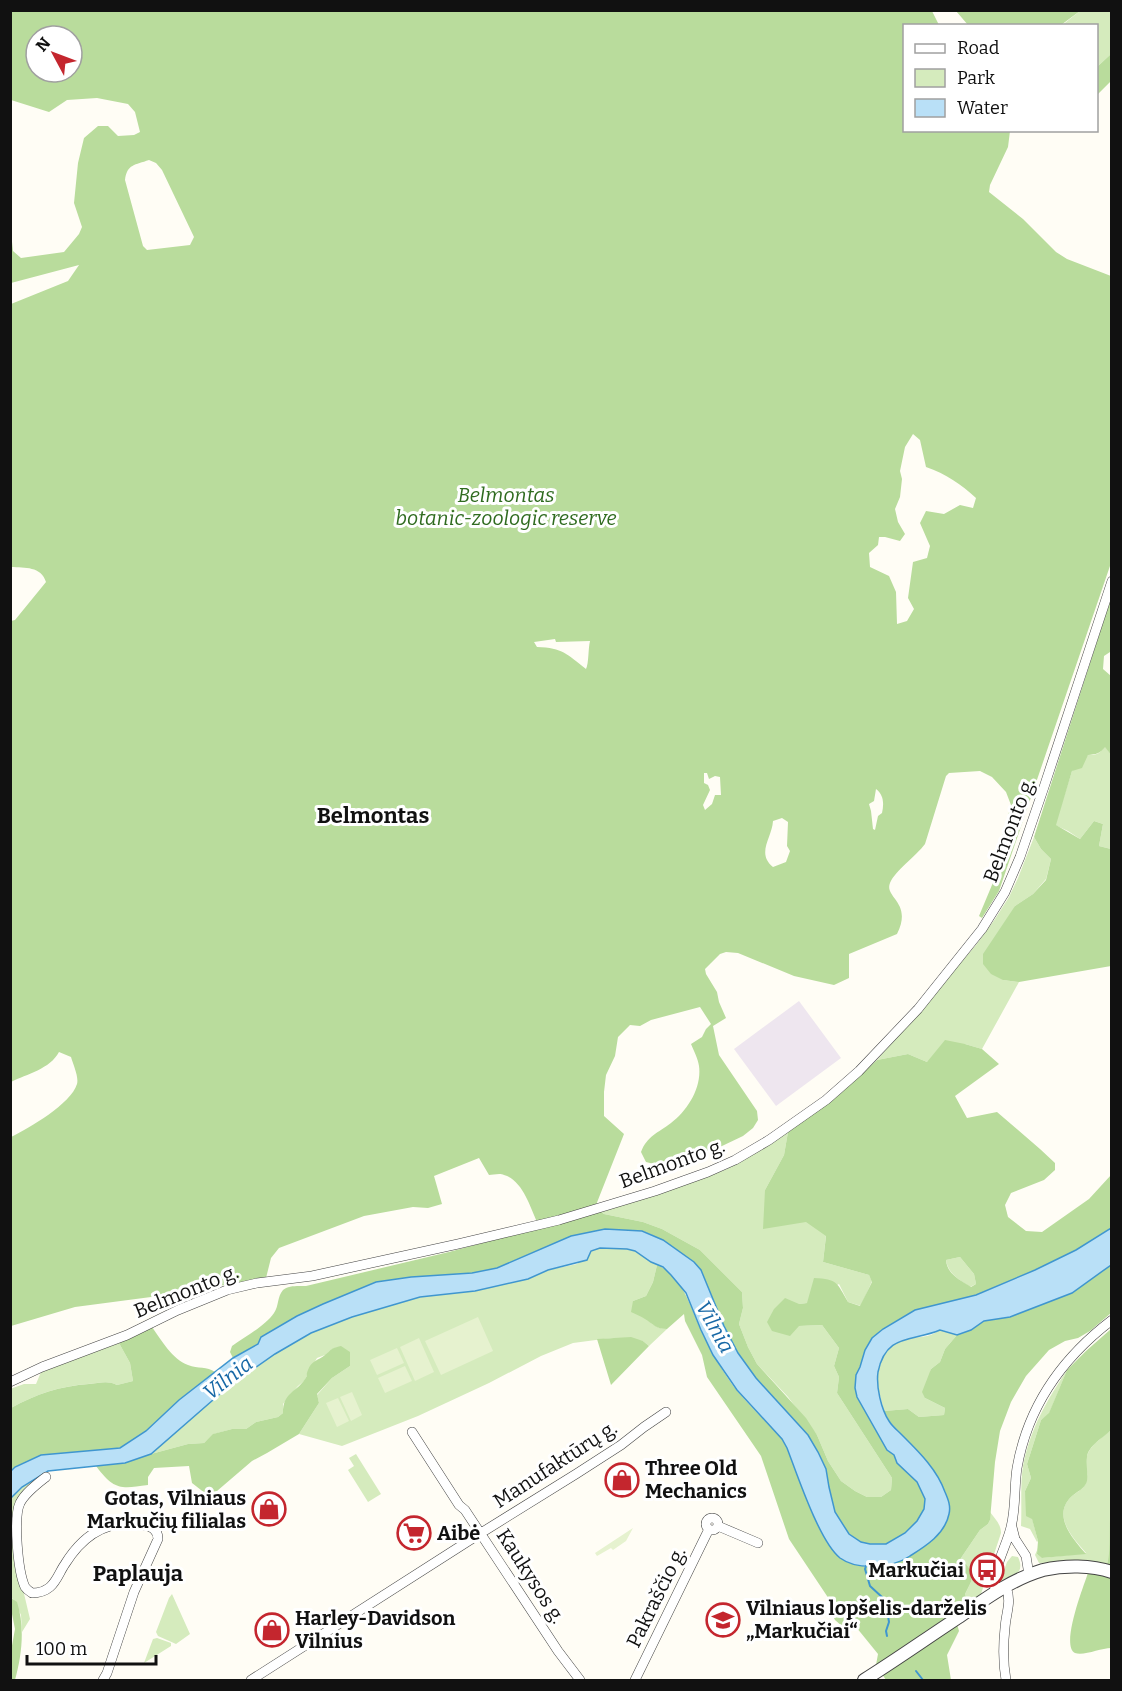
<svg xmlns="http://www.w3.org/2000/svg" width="1122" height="1691" viewBox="0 0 1122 1691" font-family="Bitter,serif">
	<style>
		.industrial { fill: #eee6ef }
		.green { fill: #d5ebbd }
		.forest { fill: #b9dc9c; fill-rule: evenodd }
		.pitch { fill: #e6f2cf }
		.water { fill: #b9e0f7; stroke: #3f96cf; stroke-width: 1.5 }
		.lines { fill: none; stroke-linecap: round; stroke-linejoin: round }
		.stream { stroke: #3f96cf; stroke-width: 2 }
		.minor-casing { stroke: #444; stroke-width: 10 }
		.tertiary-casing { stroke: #444; stroke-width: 14 }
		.minor { stroke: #fff; stroke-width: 9 }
		.tertiary { stroke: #fff; stroke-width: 12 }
		.labels { text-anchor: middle; stroke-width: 6; stroke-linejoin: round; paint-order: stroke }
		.park-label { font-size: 20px; font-style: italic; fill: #2f6b1f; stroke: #fff }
		.street-label { font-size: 20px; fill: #111; stroke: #fff }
		.poi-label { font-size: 20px; font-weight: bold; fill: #111; stroke: #fff; text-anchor: start }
		.water-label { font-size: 21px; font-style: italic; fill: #1768a6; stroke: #fff }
		.quarter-label { font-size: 22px; font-weight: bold; fill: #111; stroke: #fff }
	</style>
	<rect width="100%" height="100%" fill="#fffdf5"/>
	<path class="industrial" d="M799,1001L841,1058L776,1106L734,1049Z"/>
	<path class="green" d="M1080,11H1111V54L1097,67L1096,26H1061Z
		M1105,746L1111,755V849L1099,846L1103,824L1094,821L1080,839L1068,831L1055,825L1072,771L1088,755C1097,755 1100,754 1105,746Z
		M1034,837L1041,849L1051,859L1046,879L1033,894L1015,906L1003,980L1019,982L982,1049L965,1044L927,1062L908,1054L877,1060L976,945L995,919L1009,897L1018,878Z
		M788,1132L784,1155L765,1190L826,1235L823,1262L869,1275L872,1281L861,1306L848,1302L839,1284L807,1303L799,1304V1326L822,1325L839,1348L834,1366L839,1377L837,1393L892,1478L891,1490L881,1497H867L855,1491L841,1481L828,1461L817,1435L788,1397L757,1364L748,1347L739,1324L743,1308L742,1292L700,1250L662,1229L643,1222L604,1214L600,1211L695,1181L727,1169Z
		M600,1247L627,1249L635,1251L657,1265L653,1282L646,1296L633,1301C642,1313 651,1329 667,1329L649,1346L643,1341L611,1338L573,1343L541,1356L489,1383L418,1416L342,1446L299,1434L319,1403L317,1395L332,1378L350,1366L325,1355L317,1358L304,1381L298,1386L283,1404V1413L278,1417L256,1422L246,1429H232L214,1434L204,1443L188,1444L151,1454L229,1386L275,1354L311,1333L352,1317L420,1297L475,1291L528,1279L548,1270L577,1264L591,1251Z
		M960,1257L974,1274L976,1284L970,1287C960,1280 948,1274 946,1260Z
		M940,1330L957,1335L945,1349L940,1362L931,1369L925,1398L945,1408L944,1415L919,1417L908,1409L884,1411C882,1401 878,1392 878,1382C876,1365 887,1345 903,1339C911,1337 919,1338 927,1336C932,1335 936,1332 940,1330Z
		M119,1343L130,1363L133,1381L117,1385C108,1380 99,1383 88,1384C60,1386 36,1394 11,1408L10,1389L24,1384H36L41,1372Z
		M1067,1370L1049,1414L1041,1420L1027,1464L1031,1478L1025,1491L1038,1541L1037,1542L1030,1529L1021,1526C1022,1507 1020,1484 1023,1466C1031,1427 1046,1402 1067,1370Z
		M1111,1430L1110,1556L1108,1567L1068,1562L1039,1563L1035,1555L1038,1548L1037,1554L1043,1558L1086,1553C1073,1538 1052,1516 1071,1497C1075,1493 1082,1490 1085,1485C1090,1475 1084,1462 1088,1453C1092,1444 1104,1436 1111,1430Z
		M356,1454L381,1494L368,1502L348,1470L354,1466L349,1458Z
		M48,1471L27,1490L20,1498L21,1581L30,1619L22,1632L21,1615L13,1599L11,1598L10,1498L22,1487Z
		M990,1512C995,1519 1001,1524 1001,1533L981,1594L968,1603L965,1594L971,1582L961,1558L980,1530L988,1524L990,1520Z
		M1012,1556L1018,1557C1026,1574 1012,1577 999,1584L1007,1562Z
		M172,1594L190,1634L176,1644L158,1636L156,1632L169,1598Z
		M157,1638L171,1643V1646L144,1663L153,1639Z"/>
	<path class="forest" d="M11,11H932L939,25L904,26V130L1010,131L1008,147L990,185L989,192L1023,219L1056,252L1067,259L1111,276V563L999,891L982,918L979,916L997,873V855L1011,805L1006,792L992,777L980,771L949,773L946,776L925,844C916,856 895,871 890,883C884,898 913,902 897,934L849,954V978L834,985L794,976L738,953L726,952L720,954L705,969L706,974L717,992L719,1002L726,1018L713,1026L719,1055L757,1111L758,1120L753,1128L743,1136L722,1146L683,1161L658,1165L646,1162L641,1152C647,1136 658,1133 671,1123C687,1111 702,1088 699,1066C698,1059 694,1051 691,1044L702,1037L706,1029L711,1024L700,1007L651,1020L640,1026L630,1025L618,1037L615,1056L606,1075L604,1092V1116L624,1134L596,1205L537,1222C530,1206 522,1180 504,1175C500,1173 493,1175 489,1175L479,1158L434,1176L442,1204L428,1208L413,1207L364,1216L279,1248L271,1258L266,1278L151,1297L75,1307L11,1326V1137C29,1128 71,1104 77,1084C79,1077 73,1064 71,1057L59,1052C50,1069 27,1074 11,1082V621L15,620L46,582C41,566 25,568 11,567V304L68,281L79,265L11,283L10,223L13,251L21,258L64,252L79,234L82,227L74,203L78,163L84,138L98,126H108L118,136L134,135L140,132L135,112L128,104L97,98L67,100L49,112L11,100ZM36,36H72V72H36ZM149,160L156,163L162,170L194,237L190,245L147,250L143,246L125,180C127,164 135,165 149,160ZM913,434L920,440L926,467C946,474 961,484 976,498L973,508L960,505L944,514L926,511L920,523L930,546L927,558L913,562L908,598L914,609L907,621L897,624L896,592L889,576L870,567L869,553L878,545L879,537H885L900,541L905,534L898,522L895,509L900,497L902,479L900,471L905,447ZM555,639L556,642L590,641C588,649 589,663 586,669C567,654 563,648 537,647L534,642ZM704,773H707L709,779L715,776L720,777L721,795H715L712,804L705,810L703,805L710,790L708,785L704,783ZM876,789C884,795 884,804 882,813L878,816L875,830L873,829L871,811L869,804L874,801ZM782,818L788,822L787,846L790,851L786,862L773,867C756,853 772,838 773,821Z
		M956,11H1080L1061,25H968Z
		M1111,54V81L1097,95V67Z
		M1111,598V659L1110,652L1104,656L1103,669L1111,676V704L1110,703L1112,710L1111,755L1105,747C1100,754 1096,754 1088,755L1082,768L1072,771L1056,825L1080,839L1094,821L1103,824L1099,846L1111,849V966L1019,982L1003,980L991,974L983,964V954L1015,906L1033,894L1046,880L1051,859L1041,849L1034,837Z
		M945,1040L965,1044L982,1049L999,1064L955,1096L967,1118L997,1112L1040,1149L1055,1163V1170L1044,1180L1011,1193L1005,1205L1008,1217L1026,1231L1042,1232L1089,1199L1111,1175V1228L1076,1250L1035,1270L976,1295L915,1311L883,1329L872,1338L865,1350L860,1368L856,1375L857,1397L887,1450L894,1455L897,1463L917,1482L925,1499L924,1509L917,1521L905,1533L886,1544L870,1545L861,1542L849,1534L835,1512L829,1487L826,1469L818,1452L808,1435L756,1378L738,1353L724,1326L701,1270L694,1262L663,1240L643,1231L605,1229L571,1236L497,1268L472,1273L376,1282L297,1316L261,1337L258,1344L233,1358L230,1352L232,1346C246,1336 265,1326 274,1313C279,1306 277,1297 283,1290C288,1285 299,1286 306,1286L449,1252L600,1211L604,1214L643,1222L662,1229L700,1250L742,1292L743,1308L739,1324L748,1347L757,1364L806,1418L817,1435L828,1461L841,1481L855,1491L867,1497H881L891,1490L892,1478L837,1393L839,1377L834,1366L839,1348L822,1325L799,1326L790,1336L772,1331L767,1322L774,1309L785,1298L799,1304L807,1303L814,1278C838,1279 837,1283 848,1302L860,1306L872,1282L869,1275L823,1262L826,1236L806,1222L763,1229L765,1190L784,1155L788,1132L839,1095L877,1060L908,1054L927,1062ZM960,1257L974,1274L976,1284L971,1287C960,1280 947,1274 946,1260Z
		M657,1265C682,1275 690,1306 700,1328C710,1350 723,1373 738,1392C752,1408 767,1423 782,1439L787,1448L810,1507L854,1564L871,1568L886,1566L932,1541L927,1461L889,1421L884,1411L908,1409L919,1417L944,1415L945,1408L925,1398L922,1392L931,1369L940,1362L945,1349L957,1335L971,1330L984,1321L1010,1317L1072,1293L1111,1265V1313L1090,1331L1078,1338L1065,1341L1049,1350L1026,1376L1011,1402L1000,1431L995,1462L990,1520L988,1524L980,1530L961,1558L972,1572L971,1582L965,1594L968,1603L876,1665L878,1654L852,1622L843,1627L835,1620L829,1608L831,1602L789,1539L761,1456L707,1377L702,1355L685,1321L684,1314L667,1329C656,1329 653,1324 645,1319C641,1316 635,1314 631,1312L633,1301L646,1296L653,1282Z
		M152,1327C162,1341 172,1359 188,1365C198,1369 207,1366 215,1372L179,1400L146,1431L120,1448L41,1455L15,1467L11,1471V1408C36,1394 60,1386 89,1384C99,1383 108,1380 117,1385L133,1381L130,1363L119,1343Z
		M1111,1329V1430C1104,1437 1088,1446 1087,1457C1086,1465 1088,1473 1087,1481C1085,1489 1076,1492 1071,1497C1052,1516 1073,1539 1086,1554L1042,1558L1037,1554L1038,1541L1032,1519L1026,1516L1025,1491L1031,1478L1027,1464L1041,1420L1049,1413L1067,1370L1086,1351Z
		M631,1337L643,1341L649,1346L611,1385L597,1339Z
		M341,1346L350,1352V1366L332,1378L317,1394L319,1403L299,1434L267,1453L252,1461L210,1497L192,1483L189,1466L154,1468L148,1477V1485C120,1489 114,1490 96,1466L125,1463L151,1454L188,1444L204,1443L213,1434L232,1429H246L256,1422L278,1417L283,1413C283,1392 296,1393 305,1379C309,1373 305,1377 308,1370C311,1361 319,1360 325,1355C333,1349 329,1349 341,1346Z
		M1111,1507V1648C1101,1648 1084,1656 1075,1653C1060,1646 1084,1585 1088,1573L1104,1576C1113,1553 1108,1531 1111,1507Z
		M11,1598L17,1602C25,1627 22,1655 15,1680H11V1651L15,1629L11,1609Z
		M957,1624L959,1631L947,1655L951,1680H886L882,1674Z"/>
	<path class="pitch" d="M478,1317L493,1351L441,1375L425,1341Z
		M419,1338L434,1372L415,1381L400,1347Z
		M397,1348L404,1363L377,1375L370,1360Z
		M405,1366L412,1381L385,1393L378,1378Z
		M352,1392L362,1415L351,1421L340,1397Z
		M338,1398L349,1421L337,1427L326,1403Z
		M633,1528L626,1541L613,1550L611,1548L597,1556L595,1553Z"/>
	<path class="water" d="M1111,1228V1265L1072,1293L1010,1317L984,1321L971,1330L957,1335L940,1330C912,1342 886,1333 878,1372C876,1386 881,1409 889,1421C892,1426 897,1430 901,1434C918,1451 937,1469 945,1492C948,1499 951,1506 949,1514C945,1534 926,1546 910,1556C892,1568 858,1571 840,1558C819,1541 797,1474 787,1448L782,1439L737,1390L713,1355L701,1330L686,1293L671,1275L663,1267L651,1262L635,1251L627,1249L600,1248L591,1251L587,1260L548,1270L528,1279L475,1291L420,1297L352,1317L311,1333L275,1354L229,1386L151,1454L125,1463L48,1471L22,1487L11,1498V1471L15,1467L41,1455L120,1448L146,1431L179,1400L233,1358L258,1344L261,1337L297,1316L323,1304L376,1282L411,1277L472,1273L497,1268L571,1236L605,1229L642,1231L663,1240L694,1262L701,1270L724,1326L738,1353L756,1378L808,1435L818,1452L826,1469L829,1487L835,1512L849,1534L861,1542L870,1544H886L905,1533L917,1521L924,1509L925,1499L917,1482L897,1463L894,1455L887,1450L857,1397L855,1388L856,1375L860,1367L865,1350L872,1338L883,1329L915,1310L976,1295L1035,1270L1076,1250Z"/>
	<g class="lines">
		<path class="stream" d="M866,1566L865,1569L870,1586L883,1598L887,1610L889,1622L886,1631L887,1636
			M916,1671L923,1680"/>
		<g class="minor-casing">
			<path id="minor" d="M10,1382L42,1367L127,1335L178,1310L227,1290L257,1283L312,1276L458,1244L559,1220L655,1191L708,1172L735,1160L769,1140L826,1100L859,1071L918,1009L982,929L1005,892L1020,857L1044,787L1112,581
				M412,1432L459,1505L465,1510L558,1651L580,1680
				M46,1477C37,1484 25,1493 20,1503C13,1518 18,1572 25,1587C27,1590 29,1591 32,1593C39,1593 44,1592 50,1587C57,1581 60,1571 65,1564C83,1535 108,1518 143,1525C152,1526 158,1530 158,1539L134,1592L107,1673L103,1680
				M706 1524a6 6 0 1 1 12 0a6 6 0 1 1-12 0Z
				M718,1526L758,1543
				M1012,1527L1015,1539L1026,1556L1029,1575
				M996,1593C989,1575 1007,1546 1011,1527C1016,1508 1014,1487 1017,1468C1028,1405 1062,1358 1112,1320
				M251,1680L481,1533L576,1474L621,1445L644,1427L666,1412
				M635,1680L709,1529
				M1006,1680C1003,1663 1003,1646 1005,1628C1006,1612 1012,1602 1006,1587"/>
		</g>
		<g class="tertiary-casing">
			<path id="tertiary" d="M864,1680C896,1660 927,1638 959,1617C985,1599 1012,1579 1043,1570C1065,1565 1091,1565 1112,1572"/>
		</g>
		<use href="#minor" class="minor"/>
		<use href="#tertiary" class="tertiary"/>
	</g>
	<defs>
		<g id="shop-ring" transform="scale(1.725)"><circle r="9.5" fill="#fff" stroke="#c4262e" stroke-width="1.5"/><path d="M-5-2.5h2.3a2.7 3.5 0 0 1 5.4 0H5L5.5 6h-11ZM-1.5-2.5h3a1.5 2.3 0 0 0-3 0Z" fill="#c4262e"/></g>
		<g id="supermarket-ring" transform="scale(1.725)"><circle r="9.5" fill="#fff" stroke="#c4262e" stroke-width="1.5"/><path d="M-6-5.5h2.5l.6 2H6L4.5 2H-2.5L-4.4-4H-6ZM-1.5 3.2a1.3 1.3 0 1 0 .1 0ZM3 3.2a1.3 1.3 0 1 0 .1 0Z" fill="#c4262e"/></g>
		<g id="bus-ring" transform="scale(1.725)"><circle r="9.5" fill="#fff" stroke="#c4262e" stroke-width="1.5"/><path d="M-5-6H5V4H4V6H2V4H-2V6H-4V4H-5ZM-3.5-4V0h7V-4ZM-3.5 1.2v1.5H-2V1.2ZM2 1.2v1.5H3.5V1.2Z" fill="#c4262e"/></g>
		<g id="school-ring" transform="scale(1.725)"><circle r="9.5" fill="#fff" stroke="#c4262e" stroke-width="1.5"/><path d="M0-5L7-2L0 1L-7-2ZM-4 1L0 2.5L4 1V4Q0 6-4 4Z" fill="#c4262e"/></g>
	</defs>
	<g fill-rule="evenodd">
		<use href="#shop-ring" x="622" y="1480"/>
		<use href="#shop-ring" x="269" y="1509"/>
		<use href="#supermarket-ring" x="414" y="1533"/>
		<use href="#bus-ring" x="987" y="1570"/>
		<use href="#school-ring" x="723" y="1620"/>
		<use href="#shop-ring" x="272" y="1630"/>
	</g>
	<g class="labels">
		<g class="park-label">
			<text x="506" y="502">Belmontas<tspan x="506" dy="23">botanic-zoologic reserve</tspan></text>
		</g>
		<g class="street-label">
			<text transform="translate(1009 830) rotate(-69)" y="7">Belmonto g.</text>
			<text transform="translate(672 1163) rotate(-20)" y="7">Belmonto g.</text>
			<text transform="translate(186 1291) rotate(-22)" y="7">Belmonto g.</text>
			<text transform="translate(555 1464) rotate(-33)" y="7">Manufaktūrų g.</text>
			<text transform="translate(531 1576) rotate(57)" y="7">Kaukysos g.</text>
			<text transform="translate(656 1597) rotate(-64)" y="7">Pakraščio g.</text>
		</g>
		<g class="poi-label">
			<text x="645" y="1475">Three Old<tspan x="645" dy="23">Mechanics</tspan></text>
			<text x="246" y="1505" text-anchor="end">Gotas, Vilniaus<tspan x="246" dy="23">Markučių filialas</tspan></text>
			<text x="437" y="1540">Aibė</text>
			<text x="964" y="1577" text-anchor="end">Markučiai</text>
			<text x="746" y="1615">Vilniaus lopšelis-darželis<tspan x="746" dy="23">„Markučiai“</tspan></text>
			<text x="295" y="1625">Harley-Davidson<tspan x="295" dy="23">Vilnius</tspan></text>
		</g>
		<g class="water-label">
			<text transform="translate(715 1327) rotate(61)" y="7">Vilnia</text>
			<text transform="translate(228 1378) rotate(-38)" y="7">Vilnia</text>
		</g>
		<g class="quarter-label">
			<text x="373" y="823">Belmontas</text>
			<text x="138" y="1581">Paplauja</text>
		</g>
	</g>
	<rect width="1122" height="1691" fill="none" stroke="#111111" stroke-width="24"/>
	<rect x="903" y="24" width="195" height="108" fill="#ffffff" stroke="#a0a0a0" stroke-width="1.5"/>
	<rect x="915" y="44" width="30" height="9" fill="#ffffff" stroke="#a0a0a0" stroke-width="1.5"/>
	<text x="957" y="54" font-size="18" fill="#111111">Road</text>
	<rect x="915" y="69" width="30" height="18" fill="#d5ebbd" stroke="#a0a0a0" stroke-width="1.5"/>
	<text x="957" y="84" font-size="18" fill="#111111">Park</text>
	<rect x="915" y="99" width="30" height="18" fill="#b9e0f7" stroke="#a0a0a0" stroke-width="1.5"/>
	<text x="957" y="114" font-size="18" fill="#111111">Water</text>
	<g transform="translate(54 54) rotate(311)"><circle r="28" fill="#ffffff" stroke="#a0a0a0" stroke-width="1.5"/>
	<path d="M0-4.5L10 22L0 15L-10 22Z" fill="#c4262e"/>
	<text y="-9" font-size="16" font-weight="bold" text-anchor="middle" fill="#111111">N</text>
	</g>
	<path d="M27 1655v9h129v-9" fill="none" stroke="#111111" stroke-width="3"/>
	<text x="36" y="1655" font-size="18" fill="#111111" stroke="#ffffff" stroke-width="4.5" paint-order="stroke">100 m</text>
</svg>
